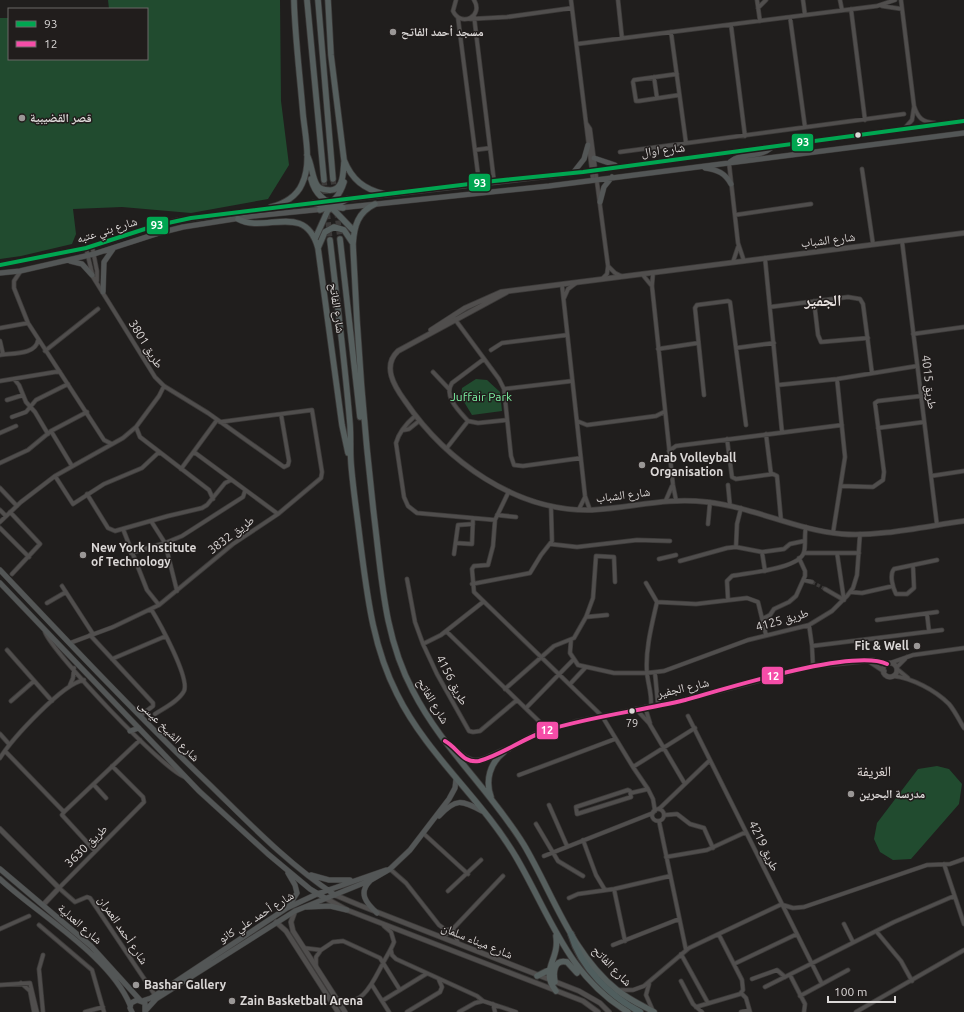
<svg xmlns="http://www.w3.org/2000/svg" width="964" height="1012" viewBox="0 0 964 1012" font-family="Ubuntu,'Noto Naskh Arabic',sans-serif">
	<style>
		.green { fill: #214b2f }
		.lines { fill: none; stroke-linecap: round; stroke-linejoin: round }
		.minor-tunnel { stroke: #3c3a39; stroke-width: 3.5; stroke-dasharray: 3.5 2; stroke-linecap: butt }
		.primary-tunnel { stroke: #3c3a39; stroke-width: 5.5; stroke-dasharray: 5.5 3; stroke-linecap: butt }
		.minor-casing { stroke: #3c3a39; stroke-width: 5 }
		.tertiary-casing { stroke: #3c3a39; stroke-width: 6 }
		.secondary-casing { stroke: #3c3a39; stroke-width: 6 }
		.primary-casing { stroke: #3c3a39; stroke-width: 7 }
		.motorway-casing { stroke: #3c3a39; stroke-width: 8 }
		.minor { stroke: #504e4d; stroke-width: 3.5 }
		.tertiary { stroke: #504e4d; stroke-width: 4.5 }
		.secondary { stroke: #535656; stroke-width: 5 }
		.primary { stroke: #565f5e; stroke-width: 5.5 }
		.motorway { stroke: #505e5e; stroke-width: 6 }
		.bus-1-casing { stroke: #211d1c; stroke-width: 7 }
		.bus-2-casing { stroke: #211d1c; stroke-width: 7 }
		.bus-1 { stroke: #00a651; stroke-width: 4 }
		.bus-2 { stroke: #f54da8; stroke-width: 4 }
		.poi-dot { fill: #9a9796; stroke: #211d1c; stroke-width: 1.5 }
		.bus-dot { fill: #dbd8d7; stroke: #211d1c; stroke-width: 1.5 }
		.labels { text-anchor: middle; stroke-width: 3; stroke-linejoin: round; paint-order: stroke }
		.bus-label { font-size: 11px; fill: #dbd8d7; stroke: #211d1c }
		.poi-label { font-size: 12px; font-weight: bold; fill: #dbd8d7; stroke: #211d1c; text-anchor: start }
		.street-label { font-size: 12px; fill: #dbd8d7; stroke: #211d1c }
		.park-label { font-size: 12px; fill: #7bf2a3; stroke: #211d1c }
		.quarter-label { font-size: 14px; fill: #e5dfdd; stroke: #211d1c }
		.district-label { font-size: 16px; font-weight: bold; fill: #e5dfdd; stroke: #211d1c }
		.line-badge { stroke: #211d1c; stroke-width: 1.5 }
		.badge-label { font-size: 11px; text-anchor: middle; font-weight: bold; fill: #fff }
	</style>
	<rect width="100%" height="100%" fill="#201e1d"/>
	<path class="green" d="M108,0H280L281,101L289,165L268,199L191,213L122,207L73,209L76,234L72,244L21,256L0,259V18H9V59H147V9H109Z
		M476,379L487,380L500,392L502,411L472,415L461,397L462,388Z
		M937,766L949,769L962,784L959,804L911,859L893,860L880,852L874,839L877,823L918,769Z"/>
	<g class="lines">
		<path class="minor-tunnel" d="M812,582L825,589"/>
		<path class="primary-tunnel" d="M333,179L336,201
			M324,180L330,240
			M337,212L340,239"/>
		<g class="minor-casing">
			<path id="minor" d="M456,0L453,11C461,28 484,16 474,0
				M571,0L593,180
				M618,0L622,38
				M757,0L760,21
				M803,0L805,15
				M840,0L842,10
				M901,0L914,106C918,118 922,122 935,123
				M882,6L902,9
				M758,8L766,0
				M851,9L865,120
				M474,16L494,181
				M790,17L805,127
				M458,18L479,182
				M470,19L507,17L572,8
				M731,25L745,136
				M671,32L686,143
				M577,44L877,6L895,0
				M677,74L634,80L633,82L636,101H639L679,95
				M654,77L657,98
				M586,123L590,129L608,266L607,274L602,279
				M905,128L912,120L914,107
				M475,150L490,148
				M620,152L904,114
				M729,163L738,243L744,261
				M862,169L873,244
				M735,215L811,204
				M902,241L937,525
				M92,246L97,271V281
				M86,248L93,277L155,377L164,386L208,413L284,467L288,465L289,461L281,414
				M765,258L782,432
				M733,262L738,247
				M609,267L615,273L621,276
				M20,272L14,281V288L28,323L104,440L112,444
				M653,273L652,286L673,485L676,500
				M642,274L651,285
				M562,285L585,496L590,510
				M564,298L568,289L576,283
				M814,301L818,335L821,342L868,338
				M770,307L848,297L860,299L863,304L872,373
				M454,318L499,379L504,389L511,456L514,465L523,466L581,458
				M0,328L28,323
				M913,334L964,327
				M0,341L3,354
				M736,348L774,343
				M658,349L698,343
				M491,350L502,343L567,335
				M45,351L98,309
				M0,355C12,353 36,355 38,340
				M484,359L452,383C443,396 459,411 468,421L478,423L507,420
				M433,372L449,389
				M14,379L19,385L26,402L35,412L48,434
				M0,381L55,372H60
				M778,385L837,379L917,366
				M504,389L572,381
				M704,395L695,308L697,305L728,301L730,302L746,425
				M7,400L23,395
				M415,416C407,423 399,432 396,443L404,497L408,506L417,513L495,520
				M12,417L26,412L36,400L68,384
				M577,421L587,425L656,416L664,412
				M136,427L140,437L209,490L213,499
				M878,428L924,422
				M404,430L409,429L419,421
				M51,431L72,466
				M0,433L16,426
				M766,434L771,474
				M727,439L732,477L736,479L773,474L777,476L781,520
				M446,449L468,421
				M669,451L676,446L842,425
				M194,452L278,514
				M0,463L28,450L51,431L87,412
				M181,469L217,420
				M55,476L73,504L104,484L142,468L159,452
				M931,476L964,471
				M728,485L730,506
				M841,486L873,487L883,480L884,472L875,403L878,401L921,396
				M0,488L17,506
				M509,491L495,520L493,546L488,565L474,566L472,569L474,592L602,716L633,767L648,789L653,799L655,811
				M87,494L108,528L115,531L168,516L202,508L207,505L225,483L231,480
				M666,500L672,486
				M579,509L585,497
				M0,510L6,516
				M10,512L40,544L12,574
				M497,515L516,517
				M151,521L165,543L177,591
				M0,522L21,502L55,476L123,438L136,427L159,396L164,386
				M708,524L710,502
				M0,528L29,557
				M123,529L147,590L159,605
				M833,533L845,457L837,379
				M456,543L472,544L473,518
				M550,544L577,547L637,540L670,541
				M736,547L737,524L741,508
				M762,552L765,571
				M131,553L165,543L182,536L243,497L245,491
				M804,553H859
				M837,553L844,600
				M454,554L458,525L473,524
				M659,559L676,555
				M680,561L727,548L736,547L762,552L784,549L790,544L804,541
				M913,565L914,588L907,594H896C893,588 889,575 894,569L937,560
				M407,579L415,622L423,644L437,674L469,731L473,732L480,731L517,700
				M804,580L812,582
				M646,583L657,602C652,624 645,650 647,673C648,684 652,694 651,706
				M472,584L530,573L541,555L552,541L551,506
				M62,586L93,634
				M825,589L844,600
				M850,592L862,593L893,586
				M728,600L727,581L732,576C746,573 800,569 804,552C806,545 804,535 806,527
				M657,602L696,604L747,598L758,602L766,635
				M47,603L66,592
				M151,609C159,622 190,678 184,691C179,701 164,708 155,714
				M927,614L929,631
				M586,617L607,615
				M762,619L770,615L774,609L789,602L796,596L805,576V571L799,558
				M877,620L937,612
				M809,625L812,646L813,666
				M446,631L548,730
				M45,632C53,653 164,771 185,777
				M90,635L153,703V706L140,716
				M571,640L570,653L578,665L614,673H647L664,671L748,640L809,625L832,611L847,596L853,588L857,575L860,534
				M70,643L113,627L159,605L233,544L278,514L321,478L322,472L312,410L220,422
				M423,644L441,635L483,602
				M812,646L942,630
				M7,650L52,701
				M112,659L166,636
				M890,663L913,655L964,648
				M897,667L907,657
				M897,669L908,678
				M655,673L658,705
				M893,676C912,678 935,690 949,704C955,711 959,720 964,728
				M570,684L585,668
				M70,685L73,678L74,668
				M505,689L554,646L574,638L586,617L593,598L596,556L614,557L615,582
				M11,701L34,681
				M645,707L650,723
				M526,708L573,660
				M636,709L649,723L685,784
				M688,716L822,984
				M0,734L9,744
				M5,751L64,812L62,815L95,851
				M0,758C12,739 63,683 84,680
				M112,766L143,797L144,802L59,888L75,902L87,897L90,898L155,995
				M633,767L695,728
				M519,775L615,739
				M94,785L106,798
				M628,790L630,791L631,797L577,814L576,807Z
				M631,793L648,789
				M549,805L567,846
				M652 815a6 6 0 1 1 12 0a6 6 0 1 1-12 0Z
				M659,809L710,760
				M64,812L140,740
				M665,815L677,814L690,824L704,828L713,848
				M659,821L686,950
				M536,824L558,861L583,876
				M423,833L468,874
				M583,840L596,875L605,890
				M544,856L653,813
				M666,857L707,850L746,832
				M944,864L964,924
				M390,869L406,883L439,925L446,930L453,929
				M614,889L625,941
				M448,891L481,860
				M569,898L578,894L614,889L670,876
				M783,905L793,908L804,907L927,865L950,864L964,859
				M844,924L853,942
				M39,925L92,970L104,1012
				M0,929L29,916
				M453,929L458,943
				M876,931L901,961L912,981
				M441,937L449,933L503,876
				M613,945L679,919
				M304,948L321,950
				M391,950L392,955L396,959L477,996L483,1001L516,1012
				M681,954L708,1003
				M43,955L39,969L43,1012
				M734,964L797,934
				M316,966V957L321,950L333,942L343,941L380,958L400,990
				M790,975L805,1004L804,1012
				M752,979L777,970L785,977
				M681,981L693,1004L702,1012
				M21,983L30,991L34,1012
				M649,984L646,995L653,1011
				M0,985L30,983L37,1012
				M372,985L389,1012
				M765,987L894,922L954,896
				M618,990H633L644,986L689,948L782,904
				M741,993L746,998L750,1012
				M800,996L848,970
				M337,999C361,1010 373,982 382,965C386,957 391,950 394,942L391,932L384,926
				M382,1001L426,974
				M493,1004L495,1012
				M696,1007L740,994L743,990L742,980L719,935
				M85,1012L103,1007
				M407,1012L440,992L442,987L439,980
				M459,1012L475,1003L483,1001
				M741,1012L749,1010
				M856,1012L964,950"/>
		</g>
		<g class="tertiary-casing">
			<path id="tertiary" d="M507,292L398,351C382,366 394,386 405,401C446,461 516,512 592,510C633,508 664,497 707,502C753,507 796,530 842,534C879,537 927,526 964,521
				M431,330L465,308L501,292L964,233
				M869,661L884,671
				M883 670a7 7 0 1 1 14 0a7 7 0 1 1-14 0Z
				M508,749L536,734L575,722L684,700L813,666L872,660L887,664
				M0,829L59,888L43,905
				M335,895L359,905L579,991L600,1003L609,1012
				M325,898L347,910L583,1001L598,1012
				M295,911L291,922L293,931L345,1012
				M276,922L286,931L338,1012"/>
		</g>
		<g class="secondary-casing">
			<path id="secondary" d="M594,158L615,165
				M730,162C742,152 759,158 771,148
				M705,168C718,170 725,173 731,184
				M573,173L584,159L588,145
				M332,201L583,172L964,121
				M600,202L604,187L612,177
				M339,208L549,186L964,133
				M70,261L82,264L92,275
				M0,265L86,248L154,226L179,220L316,203
				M0,273L20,271L94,254L159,233L183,227L253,216L324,209
				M103,292L104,262L113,249
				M0,570C69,643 138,716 210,785C250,824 288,864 335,895
				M0,583L199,791L268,854L310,889L325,898
				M130,731L139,728
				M439,816C456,798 461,800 482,811
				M0,869L91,946L140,1000
				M288,873L295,885L297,893L289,906
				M311,875L329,880H350
				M0,879C39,915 110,956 130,1005
				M370,881C358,893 366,903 377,913
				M307,907L330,906L347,910
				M142,1001L151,998L287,908L317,894L386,870
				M146,1010L156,999L295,911L371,880L390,869L410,850L449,799L455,788L456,779
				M132,1012L130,1008L131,1003L137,1000L145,1003V1011"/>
		</g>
		<g class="primary-casing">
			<path id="primary" d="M307,0L324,180
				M318,0L333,179
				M328,0L331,55L344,160C352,180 364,189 384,194
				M307,155C312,164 312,178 317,185C319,188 323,190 328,190C344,192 343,173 344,162
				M311,179C315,195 327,204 343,208
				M313,203L331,207L354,231
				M375,204C358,212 354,226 353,244C357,338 364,431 375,524C382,582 385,639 413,691C442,748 491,791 524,845C553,894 571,953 617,990C628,999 641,1005 654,1012
				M271,207C284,204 297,196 302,184C312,164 305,135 303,114C300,76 295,38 294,0
				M320,210C333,204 340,195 344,182
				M238,219C265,234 305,201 318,248L342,425L348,453
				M315,239L328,210L347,199
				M340,239L360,417
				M330,240C337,301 345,363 350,424C351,437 350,450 351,463C353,489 357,514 360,540C367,593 372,645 397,694C427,755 482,799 516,857C550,915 567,975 628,1012
				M318,248L325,232L334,227L344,230L352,242
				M457,751C476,771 486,756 508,749
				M491,797C485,780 490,763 504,752
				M556,936C560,960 539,970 556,991
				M537,976L549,970
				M555,982C553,972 554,959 567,962L577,973"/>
		</g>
		<g class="motorway-casing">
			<path id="motorway" d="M571,934C581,968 610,996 640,1012"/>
		</g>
		<use href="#minor" class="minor"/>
		<use href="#tertiary" class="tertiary"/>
		<use href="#secondary" class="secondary"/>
		<use href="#primary" class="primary"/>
		<use href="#motorway" class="motorway"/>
		<g class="bus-1-casing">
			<path id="bus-1" d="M0,265L86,248L154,226L191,218L494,181L583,172L964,121"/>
		</g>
		<g class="bus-2-casing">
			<path id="bus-2" d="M445,741C458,748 463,764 479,761C503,754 524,738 548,730C593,716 640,711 685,700C725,689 853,648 887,664"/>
		</g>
		<use href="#bus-1" class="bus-1"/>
		<use href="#bus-2" class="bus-2"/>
	</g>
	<g class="poi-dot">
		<circle cx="393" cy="32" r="4"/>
		<circle cx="22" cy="118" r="4"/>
		<circle cx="642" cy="465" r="4"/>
		<circle cx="83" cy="555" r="4"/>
		<circle cx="917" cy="646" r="4"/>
		<circle cx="851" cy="794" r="4"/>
		<circle cx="136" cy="985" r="4"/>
		<circle cx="232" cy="1001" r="4"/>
	</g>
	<g class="bus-dot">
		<circle cx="858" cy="135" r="3.5"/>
		<circle cx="632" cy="711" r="3.5"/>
	</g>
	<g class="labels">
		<g class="bus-label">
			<text x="632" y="727">79</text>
		</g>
		<g class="poi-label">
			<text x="401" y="36">مسجد أحمد الفاتح</text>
			<text x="30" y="122">قصر القضيبية</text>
			<text x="650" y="462">Arab Volleyball<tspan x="650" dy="14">Organisation</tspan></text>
			<text x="91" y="552">New York Institute<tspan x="91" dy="14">of Technology</tspan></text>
			<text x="909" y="650" text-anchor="end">Fit &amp; Well</text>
			<text x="859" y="798">مدرسة البحرين</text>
			<text x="144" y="989">Bashar Gallery</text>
			<text x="240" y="1005">Zain Basketball Arena</text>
		</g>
		<g class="street-label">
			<text transform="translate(663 150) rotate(-7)" y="4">شارع اوال</text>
			<text transform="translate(107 230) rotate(-17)" y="4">شارع بني عتبه</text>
			<text transform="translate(828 240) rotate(-7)" y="4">شارع الشباب</text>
			<text transform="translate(337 308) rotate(82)" y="4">شارع الفاتح</text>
			<text transform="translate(146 344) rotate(58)" y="4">طريق 3801</text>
			<text transform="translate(929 382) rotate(83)" y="4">طريق 4015</text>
			<text transform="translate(623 495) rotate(-7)" y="4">شارع الشباب</text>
			<text transform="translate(231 535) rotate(-37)" y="4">طريق 3832</text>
			<text transform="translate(782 620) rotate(-16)" y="4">طريق 4125</text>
			<text transform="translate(452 680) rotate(62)" y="4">طريق 4156</text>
			<text transform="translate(683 688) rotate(-13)" y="4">شارع الجفير</text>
			<text transform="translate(433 701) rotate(59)" y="4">شارع الفاتح</text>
			<text transform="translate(169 731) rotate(45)" y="4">شارع الشيخ عيسى</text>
			<text transform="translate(86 846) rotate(-45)" y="4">طريق 3630</text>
			<text transform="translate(764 846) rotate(64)" y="4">طريق 4219</text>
			<text transform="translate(256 917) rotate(-32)" y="4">شارع أحمد علي كانو</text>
			<text transform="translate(80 924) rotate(41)" y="4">شارع العدلية</text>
			<text transform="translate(123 930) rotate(56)" y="4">شارع أحمد العمران</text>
			<text transform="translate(477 941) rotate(22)" y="4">شارع ميناء سلمان</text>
			<text transform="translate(612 966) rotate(46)" y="4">شارع الفاتح</text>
		</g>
		<g class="park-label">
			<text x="481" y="401">Juffair Park</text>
		</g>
		<g class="quarter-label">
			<text x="874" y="776">الغريفة</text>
		</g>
		<g class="district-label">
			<text x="823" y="306">الجفير</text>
		</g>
	</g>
	<g class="line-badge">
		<rect x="791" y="133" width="23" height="19" rx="4" fill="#00a651"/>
		<rect x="468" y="173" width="23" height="19" rx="4" fill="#00a651"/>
		<rect x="146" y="216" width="23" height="19" rx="4" fill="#00a651"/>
		<rect x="761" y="666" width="23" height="19" rx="4" fill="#f54da8"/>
		<rect x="536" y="721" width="23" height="19" rx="4" fill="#f54da8"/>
	</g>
	<g class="badge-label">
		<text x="803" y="146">93</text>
		<text x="480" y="187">93</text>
		<text x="157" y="229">93</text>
		<text x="773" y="680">12</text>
		<text x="547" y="734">12</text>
	</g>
	<rect x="8" y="8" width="140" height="52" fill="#211d1c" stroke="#6b6867"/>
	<rect x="16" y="21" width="20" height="6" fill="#00a651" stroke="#6b6867"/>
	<text x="44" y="28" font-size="12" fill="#dbd8d7">93</text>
	<rect x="16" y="41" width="20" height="6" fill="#f54da8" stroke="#6b6867"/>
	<text x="44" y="48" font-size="12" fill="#dbd8d7">12</text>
	<path d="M828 996v6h67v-6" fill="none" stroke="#dbd8d7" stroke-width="2"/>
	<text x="834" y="996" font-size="12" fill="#dbd8d7" stroke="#211d1c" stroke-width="3" paint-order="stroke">100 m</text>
</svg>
